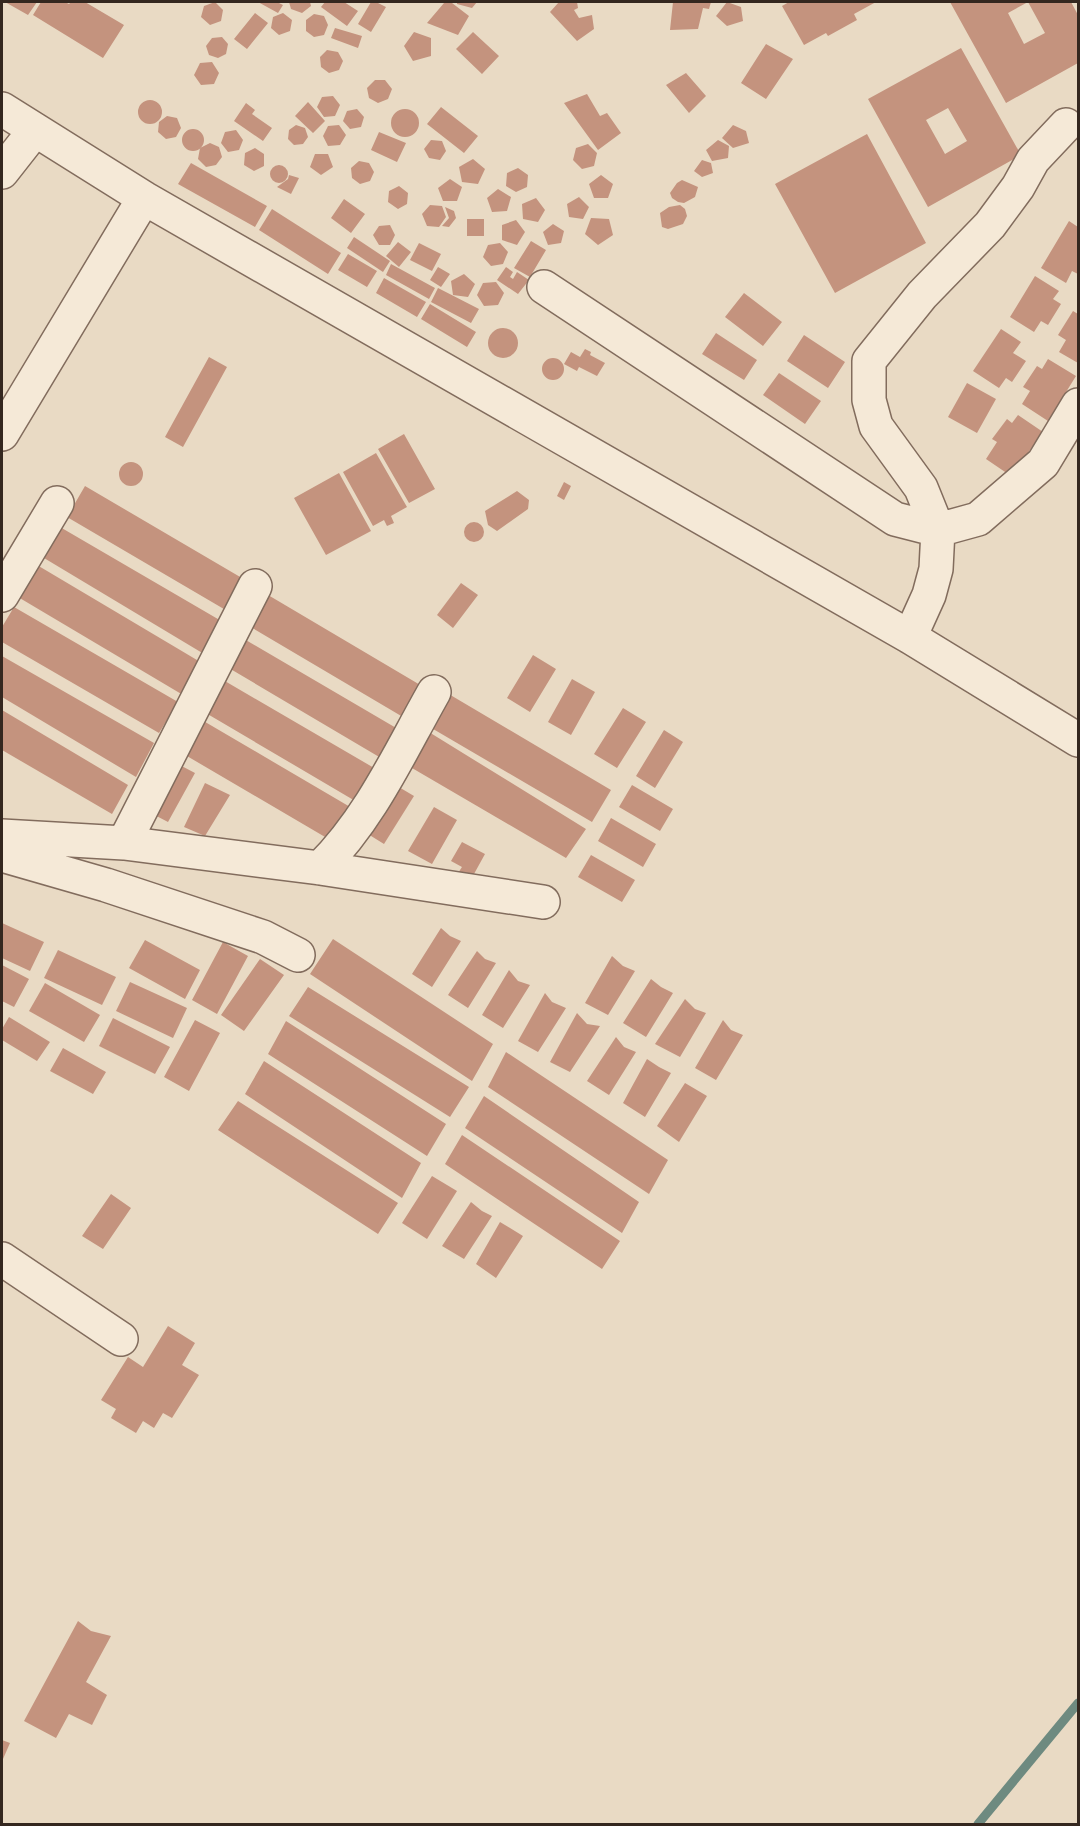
<svg xmlns="http://www.w3.org/2000/svg" width="1080" height="1826" viewBox="0 0 1080 1826" font-family="'Times New Roman',serif">
	<style>
		.lines { fill: none; stroke-linecap: round; stroke-linejoin: round }
		.stream { stroke: #6e8a80; stroke-width: 9 }
		.building { fill: #c4937e; fill-rule: evenodd }
		.minor-casing { stroke: #826c5d; stroke-width: 36 }
		.minor { stroke: #f5e9d7; stroke-width: 33 }
	</style>
	<rect width="100%" height="100%" fill="#e9dac4"/>
	<g class="lines">
		<path class="stream" d="M978,1824L1078,1703"/>
	</g>
	<path class="building" d="M5,2H37L28,15Z
		M41,2H65L69,4L71,2H85L124,25L103,58L33,15Z
		M215,2L223,10L221,21L210,25L201,17L204,6Z
		M258,2H277L283,5L278,13Z
		M289,2H310L311,6L302,13L291,9Z
		M325,2H344L358,11L347,26L321,7Z
		M371,2H376L386,7L371,32L358,24Z
		M457,2H477L472,8L457,4Z
		M559,2H577L578,8L574,10L579,18L592,15L594,29L577,41L550,12Z
		M673,2H711L709,9L703,8L698,29L670,30Z
		M727,2L741,7L743,21L727,26L716,16Z
		M789,2H876L854,14L857,20L828,36L826,33L804,45L782,6Z
		M950,2H1028L1008,13L1024,44L1045,33L1028,2H1071L1078,15V63L1006,103Z
		M444,3H452L469,16L458,35L427,23Z
		M255,13L268,23L247,49L234,39Z
		M283,13L292,20L290,31L279,35L271,28L273,17Z
		M314,14L324,16L328,25L324,35L314,37L306,31V20Z
		M335,28L362,36L358,48L331,38Z
		M414,32L431,38V56L413,61L404,46Z
		M473,32L499,56L482,74L456,49Z
		M222,37L228,44L226,54L218,58L209,55L206,46L212,38Z
		M766,44L793,59L766,99L741,83Z
		M961,48L1021,155L928,207L868,99ZM948,108L967,141L945,154L926,120Z
		M327,50L338,52L343,61L339,70L329,73L321,67L320,57Z
		M212,62L219,73L214,84L201,85L194,75L200,63Z
		M686,73L706,96L689,113L666,85Z
		M375,80H385L392,89L388,99L378,103L369,98L367,88Z
		M587,94L600,116L607,113L621,133L598,150L564,103Z
		M333,96L340,105L335,116L324,117L317,107L322,97Z
		M138 112a12 12 0 1 1 24 0a12 12 0 1 1-24 0Z
		M308,102L325,121L313,133L295,116Z
		M246,103L255,110L252,114L272,128L263,141L234,121Z
		M441,107L478,136L464,153L427,124Z
		M357,109L364,117L361,127L350,129L343,121L347,111Z
		M391 123a14 14 0 1 1 28 0a14 14 0 1 1-28 0Z
		M167,116L177,118L181,128L176,137L166,139L158,132L159,122Z
		M296,125L305,128L308,137L303,144L294,145L288,139L289,130Z
		M339,125L346,135L340,145L328,146L323,136L328,126Z
		M733,125L746,131L749,143L733,148L722,138Z
		M182 140a11 11 0 1 1 22 0a11 11 0 1 1-22 0Z
		M236,130L243,140L239,150L228,152L221,143L225,132Z
		M379,132L406,143L397,162L371,150Z
		M867,134L926,243L835,293L775,184Z
		M431,140L442,141L446,151L440,160L429,158L424,149Z
		M718,140L729,146L728,158L712,161L706,150Z
		M210,143L219,147L222,157L216,165L206,167L198,159L200,148Z
		M588,144L597,153L594,166L582,169L573,160L576,148Z
		M255,148L264,154V166L254,171L244,165L245,153Z
		M315,154H328L333,167L321,175L310,167Z
		M473,159L485,169L478,184L462,182L459,167Z
		M702,160L711,163L713,173L702,177L694,171Z
		M359,161L369,163L374,172L370,181L360,184L352,178L351,168Z
		M191,163L267,206L255,227L178,184Z
		M270 174a9 9 0 1 1 18 0a9 9 0 1 1-18 0Z
		M518,168L528,175L527,187L516,192L506,186L507,173Z
		M289,175L299,178L291,194L277,187L288,179Z
		M601,175L613,184L608,198H594L589,184Z
		M450,179L462,187L457,201H443L438,188Z
		M682,180L698,187L695,197L684,203L678,202L672,198L670,193L677,183Z
		M399,186L408,193L407,204L398,209L388,202L389,191Z
		M498,189L511,197L507,211L492,212L487,198Z
		M579,197L589,207L583,219L569,217L567,204Z
		M536,198L545,210L538,222L523,219L522,204Z
		M344,199L365,214L351,233L331,218Z
		M430,205L442,206L446,217L439,227L427,226L422,214Z
		M680,205L685,209L687,216L683,224L668,229L662,227L660,213L669,207Z
		M445,207L454,211L456,218L449,227L442,226L449,218Z
		M272,209L341,253L328,274L259,230Z
		M591,218L609,219L613,235L598,245L585,234Z
		M467,219H484V236H467Z
		M516,220L525,232L517,245L502,240V225Z
		M1069,221L1078,227V274L1072,271L1066,283L1041,268Z
		M553,224L564,231L561,243L548,245L543,232Z
		M390,225L395,235L390,245H379L373,235L379,226Z
		M354,237L390,261L383,272L347,248Z
		M531,241L546,250L530,277L514,268Z
		M398,242L411,252L399,267L386,256Z
		M419,243L441,254L432,271L410,260Z
		M500,243L508,252L503,264L491,266L483,257L488,245Z
		M348,254L377,271L367,287L338,270Z
		M391,264L435,288L429,299L386,275Z
		M438,267L450,274L441,287L430,280Z
		M506,267L513,272L510,277L513,279L517,272L529,280L518,294L497,280Z
		M464,274L475,284L468,297L453,295L451,281Z
		M1035,276L1059,291L1053,299L1061,304L1048,325L1041,321L1034,332L1010,317Z
		M384,278L426,302L417,317L376,293Z
		M496,282L504,293L498,305L484,306L477,295L483,283Z
		M438,288L479,309L471,323L431,302Z
		M744,293L782,322L763,346L725,317Z
		M430,304L476,332L467,347L421,319Z
		M1073,311L1078,314V363L1059,352L1066,340L1058,335Z
		M488 343a15 15 0 1 1 30 0a15 15 0 1 1-30 0Z
		M1001,329L1021,342L1013,353L1026,361L1012,382L1006,378L999,388L973,371Z
		M716,333L757,360L744,380L702,354Z
		M804,335L845,362L828,388L787,361Z
		M585,349L591,352L590,355L605,363L597,376L579,367L577,371L564,364L571,352L580,357Z
		M209,357L227,367L183,447L165,437Z
		M542 369a11 11 0 1 1 22 0a11 11 0 1 1-22 0Z
		M1048,359L1076,376L1048,421L1022,404L1030,391L1023,387L1037,366L1042,369Z
		M779,373L821,401L805,424L763,395Z
		M967,383L996,399L977,433L948,417Z
		M1018,415L1043,432L1011,476L986,459L997,442L992,439L1007,419L1012,423Z
		M404,434L435,489L409,503L378,449Z
		M376,453L407,507L391,516L394,523L387,526L384,520L373,526L343,472Z
		M119 474a12 12 0 1 1 24 0a12 12 0 1 1-24 0Z
		M339,473L371,531L326,555L294,498Z
		M564,482L571,486L564,500L557,496Z
		M85,486L247,581L229,612L67,517Z
		M517,491L529,500L528,509L497,531L488,525L485,511Z
		M464 532a10 10 0 1 1 20 0a10 10 0 1 1-20 0Z
		M60,527L223,622L204,654L39,555Z
		M37,565L202,663L183,695L18,597Z
		M461,583L478,595L453,628L437,615Z
		M263,592L427,689L408,720L244,623Z
		M14,607L178,702L159,733L2,642V627Z
		M239,636L403,732L386,761L222,664Z
		M533,655L556,669L530,712L507,698Z
		M2,656L154,743L136,777L2,697Z
		M218,677L381,772L362,805L199,709Z
		M572,679L595,692L571,735L548,722Z
		M447,693L611,790L592,822L428,726Z
		M623,708L646,722L617,768L594,754Z
		M2,710L128,785L112,814L2,750Z
		M195,716L357,811L337,844L175,749Z
		M424,729L586,829L566,858L400,761Z
		M664,730L683,742L655,788L636,776Z
		M172,761L195,773L168,822L145,810Z
		M205,783L230,795L205,836L184,827Z
		M392,783L414,796L384,844L363,831Z
		M632,785L673,809L660,831L619,807Z
		M434,807L457,820L432,864L408,851Z
		M611,818L656,844L643,867L598,841Z
		M462,842L485,854L469,883L456,876L462,867L451,861Z
		M591,855L635,880L622,902L578,877Z
		M2,923L44,942L30,971L2,958Z
		M441,928L450,936L461,941L432,987L412,974Z
		M333,939L493,1044L472,1081L310,974Z
		M145,940L200,970L185,999L129,968Z
		M223,942L248,956L217,1014L192,1000Z
		M58,950L116,977L102,1005L44,978Z
		M477,951L485,959L496,963L468,1008L448,995Z
		M612,956L623,966L635,971L608,1015L585,1003Z
		M260,959L284,975L244,1031L221,1015Z
		M2,965L29,979L14,1007L2,1001Z
		M509,970L518,981L530,985L503,1028L482,1015Z
		M651,979L661,987L673,993L646,1037L623,1023Z
		M130,982L187,1008L173,1038L116,1011Z
		M45,983L100,1015L84,1042L29,1011Z
		M308,987L469,1087L450,1117L289,1016Z
		M545,993L552,1002L566,1008L538,1052L518,1041Z
		M685,999L695,1009L706,1013L680,1057L655,1044Z
		M577,1013L587,1024L600,1026L570,1072L550,1062Z
		M9,1017L50,1042L37,1061L2,1040V1029Z
		M113,1018L170,1047L155,1074L99,1046Z
		M195,1020L220,1033L189,1091L164,1077Z
		M723,1020L731,1030L743,1035L716,1080L695,1068Z
		M286,1021L446,1124L427,1156L268,1054Z
		M616,1037L624,1047L636,1052L609,1095L587,1081Z
		M63,1048L106,1072L93,1094L50,1071Z
		M506,1052L668,1160L649,1194L488,1087Z
		M647,1059L659,1067L671,1073L645,1117L623,1103Z
		M264,1061L421,1163L402,1198L245,1094Z
		M685,1083L707,1096L679,1142L657,1126Z
		M484,1096L639,1202L622,1233L465,1128Z
		M238,1101L398,1203L378,1234L218,1130Z
		M462,1135L620,1241L602,1269L445,1164Z
		M432,1176L457,1191L427,1239L402,1223Z
		M111,1194L131,1208L103,1249L82,1236Z
		M471,1202L482,1211L492,1216L464,1259L442,1246Z
		M500,1222L523,1236L496,1278L476,1264Z
		M168,1326L195,1343L182,1365L199,1375L172,1418L163,1413L154,1428L143,1421L136,1433L111,1418L116,1409L101,1400L128,1357L143,1367Z
		M78,1621L91,1631L111,1636L86,1682L107,1695L92,1725L69,1714L56,1738L24,1721Z
		M2,1740L10,1743L3,1759L2,1758Z"/>
	<g class="lines">
		<g class="minor-casing">
			<path id="minor" d="M2,109L144,198L910,637L1078,740
				M2,172L35,130
				M544,287L895,519L938,530L978,519L1043,463L1078,405
				M2,434L144,198
				M2,595L57,503
				M910,637L929,595L936,569L938,530L921,488L876,426L869,400V361L922,295L990,225L1018,187L1033,160L1066,125
				M2,836L124,843L320,868L543,902
				M124,843L255,586
				M2,855L106,885L263,937L298,955
				M320,868C370,819 400,752 434,692
				M2,1259L121,1339"/>
		</g>
		<use href="#minor" class="minor"/>
	</g>
	<rect width="1080" height="1826" fill="none" stroke="#34271f" stroke-width="6"/>
</svg>
